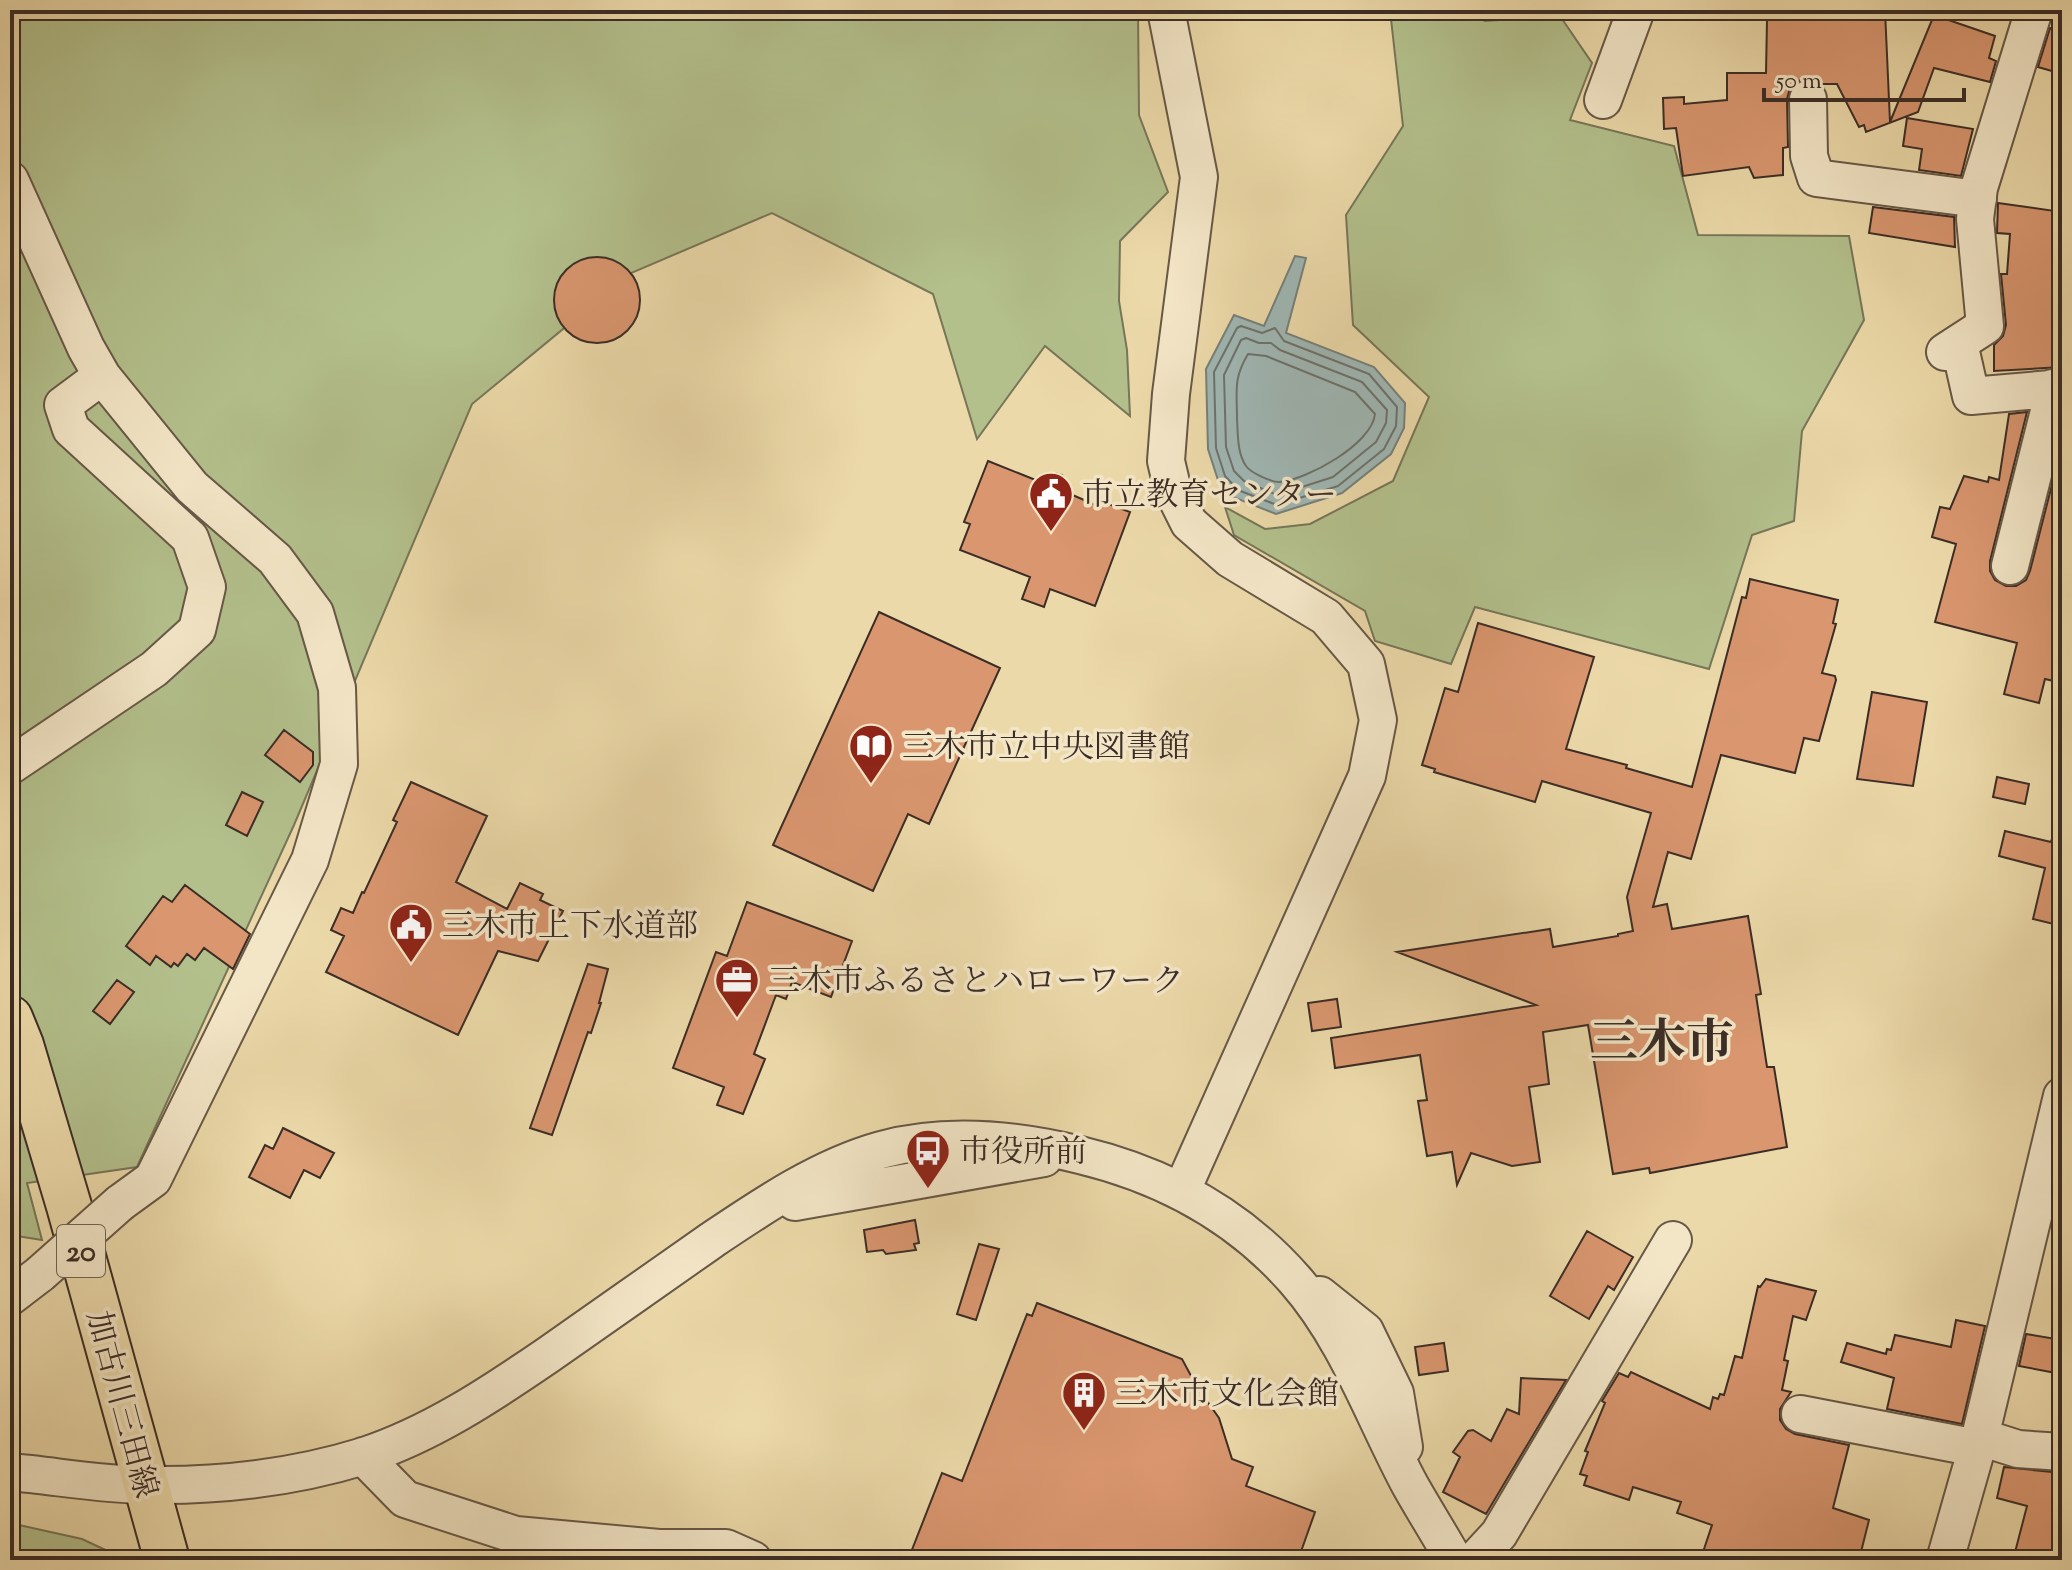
<svg xmlns="http://www.w3.org/2000/svg" width="2072" height="1570" viewBox="0 0 2072 1570" font-family="'Sorts Mill Goudy','Noto Serif JP',serif">
	<style>
		.green { fill: #b3c08c; stroke: #777659; stroke-width: 2 }
		.water { fill: #9fb7b4; stroke: #77807b; stroke-width: 2 }
		.lines { fill: none; stroke-linecap: round; stroke-linejoin: round }
		.shore { stroke: #6d726d; stroke-width: 2 }
		.building { fill: #d9966f; stroke: #3b2d26; stroke-width: 2 }
		.minor-casing { stroke: #675847; stroke-width: 40 }
		.major-casing { stroke: #3b2d26; stroke-width: 48 }
		.minor { stroke: #f3e6c7; stroke-width: 36 }
		.major { stroke: #ecd9a9; stroke-width: 44 }
		.minor-bridge-casing { stroke: #675847; stroke-width: 40; stroke-linecap: butt }
		.minor-bridge { stroke: #f3e6c7; stroke-width: 36 }
		.labels { text-anchor: middle; stroke-width: 7; stroke-linejoin: round; paint-order: stroke }
		.shield { fill: #f3e6c7; stroke: #726456; stroke-width: 2 }
		.shield-label { font-size: 30px; font-weight: bold; fill: #3b2d26 }
		.poi-label { font-size: 32px; fill: #3b2d26; stroke: #f3e6c7; text-anchor: start }
		.street-label { font-size: 32px; fill: #3b2d26; stroke: #f3e6c7 }
		.town-label { font-size: 48px; font-weight: bold; fill: #3b2d26; stroke: #f3e6c7 }
	</style>
	<rect width="100%" height="100%" fill="#ecd9a9"/>
	<filter id="stains"><feTurbulence type="fractalNoise" baseFrequency=".0025" numOctaves="4"/><feColorMatrix values="0 0 0 0 .2 0 0 0 0 .09 0 0 0 0 .02 0 0 0 .5 -.17"/></filter>
	<radialGradient id="worn" r=".72"><stop offset=".6" stop-color="#630" stop-opacity="0"/><stop offset="1" stop-color="#630" stop-opacity=".3"/></radialGradient>
	<path class="green" d="M10,10H1138L1139,115L1168,192L1120,241L1119,301L1127,350L1130,416L1045,346L977,439L933,294L772,213L631,273L472,404L294,825L137,1167L27,1183L42,1240L10,1235Z
		M1390,10H1463L1485,21L1560,16L1592,63L1570,120L1674,146L1698,235L1849,236L1864,320L1802,431L1794,521L1752,535L1709,669L1475,607L1451,664L1375,641L1365,611L1234,535L1225,507L1265,529L1310,524L1393,481L1429,397L1353,325L1346,215L1403,126Z
		M10,1523L82,1539L127,1560H10Z"/>
	<path class="water" d="M1295,256L1306,258L1286,333L1374,367L1405,403L1404,428L1391,454L1342,493L1276,514L1233,497L1218,480L1208,449L1206,369L1234,315L1264,326Z"/>
	<g class="lines">
		<path class="shore" d="M1241,326L1262,333L1275,328L1284,341L1369,374L1397,407L1396,426L1384,449L1338,486L1277,505L1238,490L1225,476L1216,448L1214,372L1237,328Z
			M1246,338L1259,343H1271L1280,350L1362,382L1387,410L1386,423L1376,442L1333,477L1277,495L1244,481L1234,471L1226,447L1224,375L1241,340Z
			M1248,354L1266,356L1355,392L1375,414C1372,444 1307,480 1279,482C1271,482 1251,473 1246,466C1237,453 1238,434 1237,419C1237,391 1233,379 1248,354Z"/>
	</g>
	<path class="building" d="M1773,10H1885L1890,122L1934,15L1995,36L1989,58L1996,61L1990,82L1934,68L1918,112L1866,132L1864,125L1859,127L1837,84H1822L1808,78L1798,81L1790,88L1787,99L1788,147L1783,148V175L1754,178L1749,167L1683,176L1676,128L1664,129L1663,98L1684,97V104L1727,100V73H1766L1767,20H1773Z
		M2050,28L2062,32V74L2038,67Z
		M1907,118L1973,129L1961,176L1919,170L1922,149L1903,146Z
		M1998,203L2055,211L2053,223L2062,224L2059,320L2062,367L1994,371V345L2003,336L2006,325L2001,274H2007L2010,234L1997,233Z
		M1873,207L1954,217L1955,247L1869,233Z
		M554 300a43 43 0 1 1 86 0a43 43 0 1 1-86 0Z
		M2027,412L1990,561V571L1995,580L2006,586H2016L2026,580L2030,571L2062,445V683L2045,679L2039,703L2004,694L2017,643L1935,622L1956,544L1932,537L1940,507L1950,509L1964,476L1988,482L1989,477L1999,480L2009,414Z
		M988,461L1043,483L1055,473L1062,475L1068,483V493L1100,507L1103,502L1130,512L1095,606L1050,589L1044,607L1022,599L1030,577L960,550L970,524L964,522Z
		M1750,579L1838,600L1833,623L1836,624L1822,673L1835,676L1836,680L1819,741L1804,738L1795,773L1721,755L1691,859L1668,852L1653,907L1667,904L1672,929L1748,916L1761,994L1756,995L1767,1067H1774L1787,1147L1650,1173L1649,1168L1613,1174L1588,1025L1543,1032L1549,1084L1529,1087L1540,1162L1512,1166L1471,1153L1457,1185L1452,1152L1427,1156L1418,1101L1427,1100L1420,1055L1335,1068L1331,1038L1536,1005L1397,952L1550,929L1553,947L1618,936V934L1633,931L1627,897L1651,813L1542,781L1535,802L1434,772L1435,769L1422,765L1445,688L1458,692L1478,623L1594,657L1566,749L1627,765L1626,768L1692,787L1742,597L1746,598Z
		M879,612L1000,668L929,824L908,814L873,891L773,845Z
		M1872,692L1927,702L1913,786L1857,779Z
		M284,730L313,752V765L300,782L265,755Z
		M1997,777L2029,784L2025,804L1993,797Z
		M411,782L487,816L456,882L507,909L520,883L543,894L540,900L563,911L538,961L498,951L458,1035L326,972L344,936L331,930L341,908L353,913L362,892L364,893L397,822L393,820Z
		M242,792L263,802L247,836L226,825Z
		M2005,831L2051,842L2054,832L2062,833V926L2033,919L2045,868L1999,856Z
		M185,885L250,934L233,969L204,948L195,960L187,954L178,966L174,963L171,967L156,956L150,965L126,946L163,896L172,902Z
		M747,902L852,941L831,997L792,982L786,999L776,995L754,1054L765,1059L743,1114L717,1105L724,1087L673,1068L716,952L727,956Z
		M588,964L608,969L599,1003H601L591,1033L588,1032L552,1135L530,1128Z
		M117,980L134,992L110,1024L93,1011Z
		M1337,999L1341,1027L1312,1031L1308,1003Z
		M283,1128L334,1153L320,1178L304,1170L290,1198L249,1177L265,1145L273,1149Z
		M915,1220L919,1243L914,1244L916,1250L886,1254L883,1250L867,1252L864,1230Z
		M1587,1231L1633,1257L1614,1290L1608,1286L1589,1319L1550,1296Z
		M979,1244L999,1249L976,1320L957,1314Z
		M1766,1279L1816,1291L1806,1320L1793,1316L1784,1360L1788,1361L1782,1390L1791,1392L1780,1409V1420L1786,1429L1795,1434L1849,1445L1833,1508L1869,1520L1859,1560H1730L1703,1552L1712,1525L1677,1513L1681,1502L1633,1487L1629,1500L1584,1485L1587,1476L1580,1474L1588,1452L1585,1451L1605,1403L1602,1401L1619,1373L1628,1377L1631,1372L1710,1409L1713,1397L1718,1399L1720,1394L1724,1395L1735,1356L1742,1358L1758,1286L1760,1287Z
		M1037,1303L1182,1359L1197,1387L1219,1418L1232,1459L1253,1467L1246,1486L1315,1512L1298,1560H1151L1134,1553L1131,1560H908L942,1473L962,1481L1027,1314L1032,1316Z
		M1956,1320L1985,1326L1962,1424L1887,1409L1894,1378L1841,1362L1847,1343L1886,1354L1887,1349L1891,1350L1895,1335L1951,1347Z
		M2026,1334L2056,1339L2053,1346L2060,1349L2056,1373L2019,1366Z
		M1444,1343L1448,1371L1419,1375L1415,1347Z
		M1521,1378L1566,1380L1486,1514L1443,1492L1460,1457L1453,1452L1468,1431L1473,1430L1491,1441L1507,1409L1519,1414Z
		M2004,1467L2062,1473V1531L2055,1560H2013L2027,1506L1997,1498Z"/>
	<g class="lines">
		<g class="minor-casing">
			<path id="minor" d="M1166,10L1199,177L1171,394L1166,461L1173,491L1189,523L1230,559L1326,617L1366,664L1378,720L1367,776L1182,1190
				M1808,99L1809,156L1816,178L1978,199
				M1603,100L1636,10
				M10,180L86,348L102,376L192,487L275,559L315,613L337,688L339,764L310,860L153,1179L120,1203
				M1959,343L1971,396L2062,388
				M1945,352L1985,326L1975,219L1979,188L2034,10
				M2010,566L2053,395L2052,388
				M10,766L154,669L197,630L207,587L190,538L71,429L63,405L102,376
				M795,1202L1044,1158
				M1320,1295L1365,1331L1395,1393L1404,1447
				M10,1297L40,1274
				M1800,1414L1977,1448
				M1980,1437L2018,1449L2062,1452
				M363,1456L405,1499L516,1535L659,1548H726L753,1560
				M10,1472C56,1476 103,1485 149,1485C220,1486 296,1477 364,1456C431,1434 491,1394 548,1355C603,1317 657,1278 712,1240C764,1205 820,1167 881,1150C947,1132 1015,1139 1080,1155C1163,1175 1238,1215 1295,1280C1347,1339 1373,1416 1410,1485C1424,1510 1440,1535 1454,1560
				M1475,1560L1499,1534L1673,1240
				M1945,1560L1980,1437L2062,1096"/>
		</g>
		<g class="major-casing">
			<path id="major" d="M10,1018L21,1045L69,1206L167,1560"/>
		</g>
		<use href="#minor" class="minor"/>
		<use href="#major" class="major"/>
		<g class="minor-bridge-casing">
			<path id="minor-bridge" d="M40,1274L120,1203"/>
		</g>
		<use href="#minor-bridge" class="minor-bridge"/>
	</g>
	<defs>
		<g id="civic-pin" transform="scale(2.3)"><path d="M0 17L-7.5 6A9.5 9.5 0 1 1 7.5 6Z" fill="#8f2418" stroke="#f3e6c7"/><path d="M-.6-6.5H3V-4.5H.6V-3L4-1V1h2V6H-6V1h2V-1L-.6-3ZM-1.2 2.5V6h2.4V2.5Z" fill="#fff"/></g>
		<g id="library-pin" transform="scale(2.3)"><path d="M0 17L-7.5 6A9.5 9.5 0 1 1 7.5 6Z" fill="#8f2418" stroke="#f3e6c7"/><path d="M-6-4Q-3-5.5-.7-3.5V5Q-3 3-6 4ZM6-4Q3-5.5 .7-3.5V5Q3 3 6 4Z" fill="#fff"/></g>
		<g id="office-pin" transform="scale(2.3)"><path d="M0 17L-7.5 6A9.5 9.5 0 1 1 7.5 6Z" fill="#8f2418" stroke="#f3e6c7"/><path d="M-6-3h4V-5.5h4V-3h4V5H-6ZM-1-4.5V-3h2v-1.5ZM-6 0V1H6V0Z" fill="#fff"/></g>
		<g id="bus-pin" transform="scale(2.3)"><path d="M0 17L-7.5 6A9.5 9.5 0 1 1 7.5 6Z" fill="#8f2418" stroke="#f3e6c7"/><path d="M-5-6H5V4H4V6H2V4H-2V6H-4V4H-5ZM-3.5-4V0h7V-4ZM-3.5 1.2v1.5H-2V1.2ZM2 1.2v1.5H3.5V1.2Z" fill="#fff"/></g>
		<g id="building-pin" transform="scale(2.3)"><path d="M0 17L-7.5 6A9.5 9.5 0 1 1 7.5 6Z" fill="#8f2418" stroke="#f3e6c7"/><path d="M-4-6H4V6H1V3H-1V6H-4ZM-2.5-4.3h1.7v1.8h-1.7ZM.8-4.3h1.7v1.8H.8ZM-2.5-1h1.7V.8h-1.7ZM.8-1h1.7V.8H.8Z" fill="#fff"/></g>
	</defs>
	<g fill-rule="evenodd">
		<use href="#civic-pin" x="1051" y="494"/>
		<use href="#library-pin" x="871" y="746"/>
		<use href="#civic-pin" x="411" y="925"/>
		<use href="#office-pin" x="737" y="980"/>
		<use href="#bus-pin" x="928" y="1151"/>
		<use href="#building-pin" x="1084" y="1393"/>
	</g>
	<g class="labels">
		<rect class="shield" x="57" y="1225" width="48" height="52" rx="6"/>
		<g class="shield-label">
			<text x="81" y="1261">20</text>
		</g>
		<g class="poi-label">
			<text x="1082" y="505">市立教育センター</text>
			<text x="902" y="757">三木市立中央図書館</text>
			<text x="442" y="936">三木市上下水道部</text>
			<text x="768" y="991">三木市ふるさとハローワーク</text>
			<text x="959" y="1162">市役所前</text>
			<text x="1115" y="1404">三木市文化会館</text>
		</g>
		<g class="street-label">
			<text transform="translate(123 1404) rotate(75)" y="11">加古川三田線</text>
		</g>
		<g class="town-label">
			<text x="1662" y="1058">三木市</text>
		</g>
	</g>
	<rect width="2072" height="1570" fill="none" stroke="#ecd9a9" stroke-width="40"/>
	<rect x="12" y="12" width="2048" height="1546" fill="none" stroke="#3b2d26" stroke-width="4"/>
	<rect x="20" y="20" width="2032" height="1530" fill="none" stroke="#3b2d26" stroke-width="2"/>
	<path d="M1764 88v12h200v-12" fill="none" stroke="#3b2d26" stroke-width="4"/>
	<text x="1776" y="88" font-size="24" fill="#3b2d26" stroke="#f3e6c7" stroke-width="6" paint-order="stroke">50 m</text>
	<rect width="100%" height="100%" filter="url(#stains)"/>
	<rect width="100%" height="100%" fill="url(#worn)"/>
</svg>
